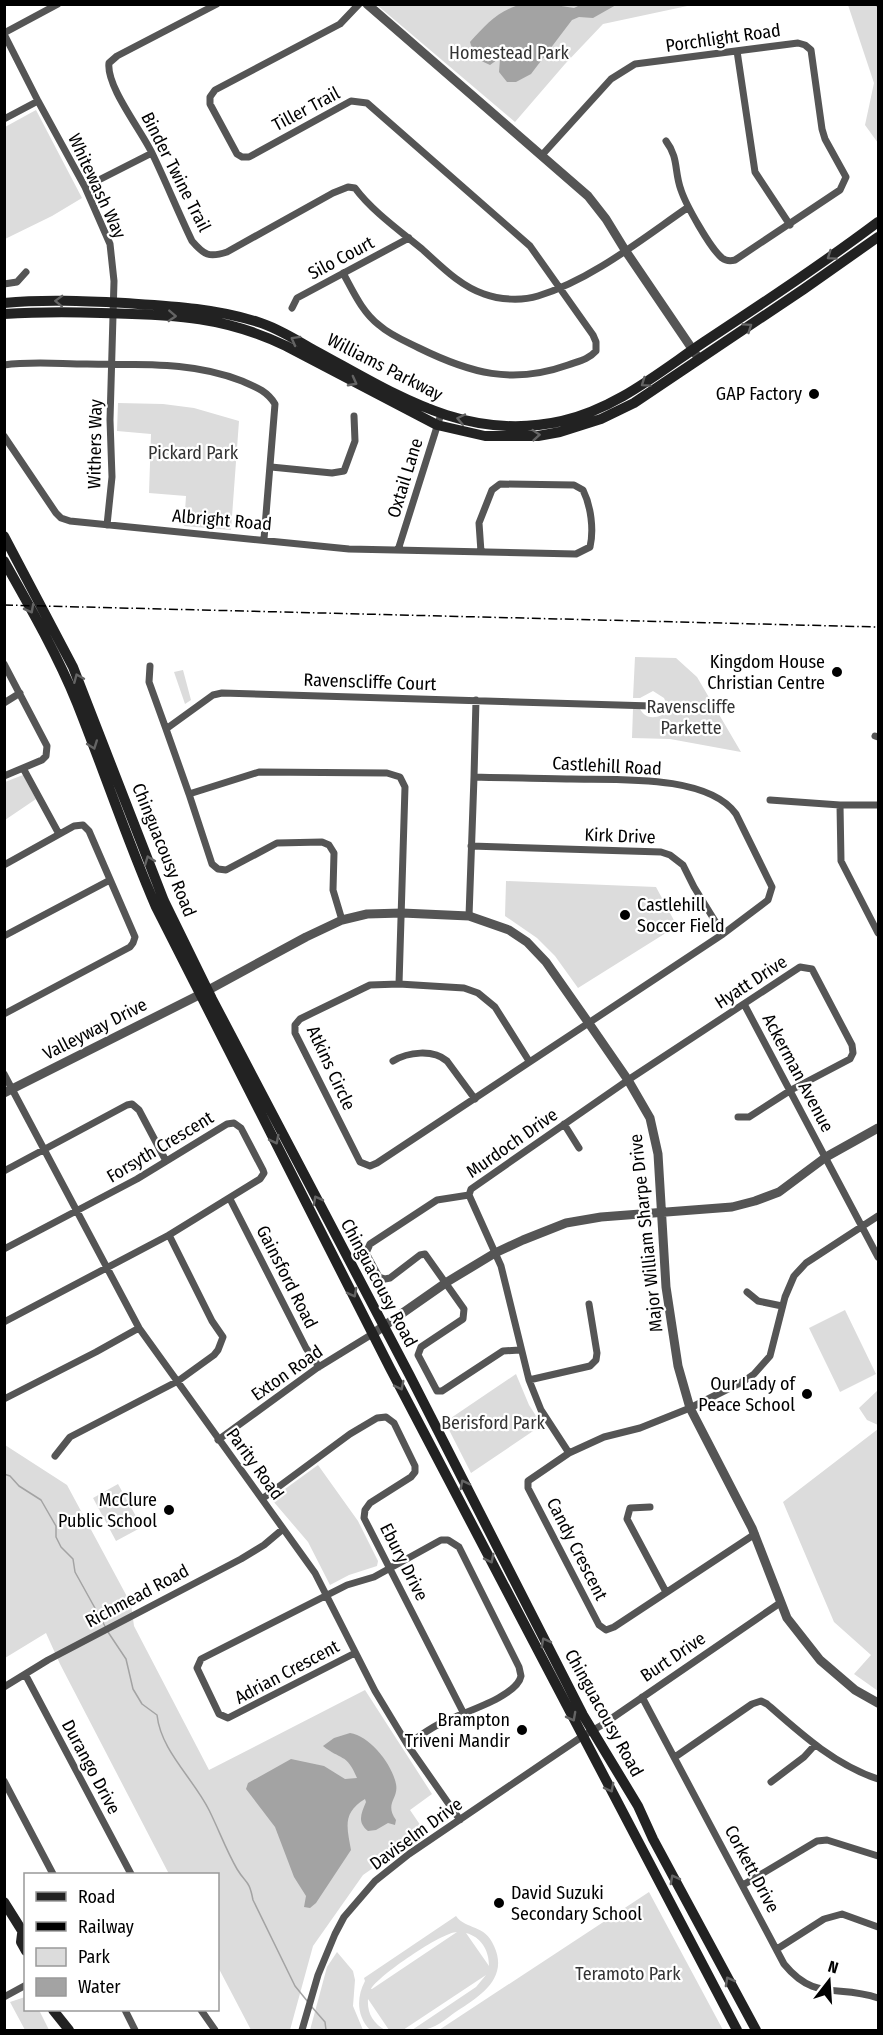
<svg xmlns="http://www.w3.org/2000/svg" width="883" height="2035" viewBox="0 0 883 2035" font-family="'Fira Sans Condensed',sans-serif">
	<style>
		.green { fill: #dcdcdc; fill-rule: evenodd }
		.water { fill: #a3a3a3 }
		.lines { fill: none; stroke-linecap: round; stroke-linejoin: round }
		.stream { stroke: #a3a3a3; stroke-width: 1.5 }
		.minor { stroke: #555; stroke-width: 7 }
		.tertiary { stroke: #555; stroke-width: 9 }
		.secondary { stroke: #222; stroke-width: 10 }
		.rail { stroke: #000; stroke-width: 1.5; stroke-dasharray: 9 3 1.5 3; stroke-linecap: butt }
		.oneway { stroke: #646464 }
		.poi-dot { fill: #000; stroke: #fff; stroke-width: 2 }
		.labels { text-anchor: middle; stroke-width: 4.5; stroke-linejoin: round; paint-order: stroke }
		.street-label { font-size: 18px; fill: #000; stroke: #fff }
		.park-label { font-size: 18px; fill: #333; stroke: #fff }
		.poi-label { font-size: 18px; fill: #000; stroke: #fff; text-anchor: end }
	</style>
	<rect width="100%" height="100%" fill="#fff"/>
	<path class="green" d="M377,5H692L603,24L565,64L515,122Z
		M848,5H878V143L865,125L874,83Z
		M36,110L82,198L52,216L5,239V127Z
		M118,403L163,404L194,408L239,421L231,530L184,526L186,496L149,493L151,434L117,431Z
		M635,657L676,658L697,677L741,752L670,739L632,738L633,709H640C645,718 653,719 662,715L667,705L664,698L653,691L640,698H633Z
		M183,670L191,700L185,704L174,672Z
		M23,775L36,799L5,820V782Z
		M506,881L656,887L677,926L578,988L555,956L537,938L505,916Z
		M845,1310L876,1374L840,1392L809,1328Z
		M516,1374L529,1405L542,1425L471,1473L445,1422Z
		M878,1390V1425L867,1420L859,1408Z
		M878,1429V1691L854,1674L871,1655L834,1622L783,1502Z
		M5,1445L67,1485L131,1604L134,1626L209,1770L365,1690L432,1794L410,1810L425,1832L363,1875L313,1946L290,2030H251L218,1967V1874H169L60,1664L46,1633L5,1658Z
		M318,1465L358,1521L378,1561L377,1566L349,1575L330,1585L308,1542L273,1501L274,1497Z
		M118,1484L142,1527L116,1541L93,1498Z
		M649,1892L723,2030H439Z
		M456,1916C466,1930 485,1924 494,1946C509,1978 480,1996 457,2011C440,2023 434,2031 412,2030L476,1987L486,1975L403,2030H389L368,1999C367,2013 373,2023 385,2030H370C357,2016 356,1998 365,1981L364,1978ZM457,1932L372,1989H371C378,1976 442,1932 457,1932ZM466,1933C481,1937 489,1950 489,1966Z
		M337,1952L353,1971L355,1980L353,2006L363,2030H310L327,1967Z
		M25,1997L26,2010H39L49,2030H25L10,2002Z"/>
	<path class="water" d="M523,4L555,5L574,8L580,5H616L593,18L579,17L572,20L531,74L516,82H507L499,72L500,59L504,55L490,65L475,58L470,42C487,24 498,10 523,4Z
		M350,1733C370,1736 392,1764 396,1784C399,1799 384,1803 396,1820L395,1825L388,1823L376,1830L368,1831C357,1822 361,1814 366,1802L365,1799C342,1813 347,1827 351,1850L316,1903L310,1908L304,1907L306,1896L294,1877L275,1827L246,1789L248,1783L291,1759L324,1766L345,1779L357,1778C347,1753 340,1760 323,1746L334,1738Z"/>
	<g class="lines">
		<path class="stream" d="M875,4L878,7
			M4,1474L10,1476L19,1486L41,1500L56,1526V1537L61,1547L73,1559L75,1572L106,1628
			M108,1632L126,1659L133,1689L142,1704L157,1715C161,1751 193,1778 209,1810C219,1830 226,1850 237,1869C246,1884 249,1879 253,1900L295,1986L308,2002
			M311,2006L325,2022L326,2030"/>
		<path class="minor" d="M217,4L117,56L109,63C106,86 141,130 152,153C166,182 178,212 192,241C204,255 209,258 227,252L333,193L348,187L355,188C371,210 400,231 422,249C441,266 460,286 484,294C500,300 522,301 538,296C591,280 642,239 687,208
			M4,33L58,4
			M4,34L38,101L85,187L110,244L114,281L110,420L112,477L107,525
			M737,51L755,172L790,225
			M4,119L38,101
			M542,155L611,79L635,64L798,43L805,45L811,50L822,129L825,139L846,177L840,190L735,260C731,261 726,261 722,258C710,248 686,205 681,190C674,171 679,158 666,141
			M85,187L152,153
			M343,273C353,291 362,312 379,325C390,335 405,341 419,348C470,373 512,385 568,365C579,361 589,359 596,351V342L593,335L530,246L367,103L351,101L249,157H242L237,154L210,104V97L215,90L340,24L359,4
			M4,284L17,282L26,272
			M292,308L297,298L409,238
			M4,365C32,361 60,364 87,364C140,365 192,361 242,381C256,387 267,391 275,404L264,539
			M4,436L56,513L61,518L70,521L349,549L576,554L590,547C594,530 591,506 583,490L574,485L500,484L492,490L479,523L481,552
			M271,467L332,473L344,471L355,441L354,416
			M398,550L441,414
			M4,664L47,746L46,756L42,760L4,776
			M150,666L149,682L166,729
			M4,703L20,693
			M875,736L878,737
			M23,768L59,834
			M474,777L476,700
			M189,794L166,729L213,695L222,693L652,706
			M770,800L840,805H878
			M840,805L841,861L878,933
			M471,846L661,852L670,855L683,865L694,887L723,934
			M4,865L74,826L83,825L89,831L135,937L133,943L130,947L4,1014
			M469,916L474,777C507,778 539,778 571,779C616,780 708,774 736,814L772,887L768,900L723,934L377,1163L370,1166L360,1162L295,1033V1025L300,1019L370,985L399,984L464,988L478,993L495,1007L529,1061
			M342,920L333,890L334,853L329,845L322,842L277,843L226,870L218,869L212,864L189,794L259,772L387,773L400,777L405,787L399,984
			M4,936L110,880
			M744,1004L878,1257
			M393,1061C408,1052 433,1049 447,1061L475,1099
			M4,1074L139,1328L315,1573L375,1691L407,1744L460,1820
			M564,1124L579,1148
			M4,1171L127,1105L132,1104L139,1110L166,1161
			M469,1195L437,1200L370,1244L366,1253L379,1277L385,1279L390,1278L420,1255L425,1254L464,1309L463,1319L421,1347L418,1355L437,1391H442L503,1351L520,1350
			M230,1199L306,1348L319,1367
			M4,1249L137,1179L227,1124L234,1123L241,1128L263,1170L264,1173L260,1179L169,1235L4,1322
			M747,1292L758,1301L782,1306
			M529,1380L590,1366L596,1360L597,1353L589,1304
			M4,1399L96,1352L139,1328
			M218,1440L317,1368L374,1333
			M569,1453L541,1410L529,1380L501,1266L469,1195L471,1189L628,1080L800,967L812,969L852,1045L853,1053L850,1059L791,1090L749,1117H738
			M55,1456L70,1437L178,1381L214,1355L218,1350L223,1337L212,1321L169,1235
			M262,1499L350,1434L377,1418L386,1417L394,1423L415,1466V1472L411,1477L370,1503L365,1510L364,1518L464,1714
			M650,1507L630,1508L627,1519L666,1592
			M755,1534L614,1627L606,1630L599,1625L528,1488V1481L569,1453L604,1437L640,1428L690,1408L744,1381L754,1374L770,1356L785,1297L794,1276L806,1263L878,1216
			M355,1653L228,1718L219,1714L197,1668L201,1659L347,1585L374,1577L441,1540H448L459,1547L519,1667L521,1676C517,1697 461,1713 443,1722C430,1728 419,1737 407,1744
			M25,1674L131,1874
			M4,1687L48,1660L241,1559L264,1545L283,1529
			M642,1697L784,1964C815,2002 838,1984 878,1998
			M675,1757L752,1704L761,1701L767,1704C801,1734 835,1765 878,1779
			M4,1781L53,1874
			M771,1782L804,1757L814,1746
			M743,1885L817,1841L827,1840L878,1856
			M777,1949L824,1919L842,1914L878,1927
			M4,1997L26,1985
			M125,2010L135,2030
			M201,2010L215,2030
			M302,2030L318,1975L335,1934L344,1917L375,1881L409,1854L583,1736L602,1725L780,1603"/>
		<path class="tertiary" d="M367,4L588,196L606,219L625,250L699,359
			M4,1093L201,994L306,937L342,920L367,914L402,913L469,916L509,930L527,942L546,962L588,1022L628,1080L650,1118L658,1154L666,1287L678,1366L690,1408L752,1528L787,1618L820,1660L855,1690L878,1703
			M374,1333L447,1282L495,1253L523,1240L566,1223L601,1217L732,1207L755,1201L779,1192L826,1157L878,1128"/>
		<path class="secondary" d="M4,303C45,299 85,301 125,303C170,306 214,308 258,322C278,328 296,340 314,350C394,393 465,443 562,421C617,408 658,373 704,342C763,303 822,264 878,222
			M4,314C37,312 69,312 101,313C171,315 222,315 286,346L437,425L485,436H538L560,432L601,419L634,403L804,289L878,237
			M4,536L73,667L164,901L212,999L409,1374L583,1715L638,1806L653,1839L756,2030
			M4,561C30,607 57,654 77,703C104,771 127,840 156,907L390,1368L737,2030
			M4,1902L26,1937
			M22,1934L21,1942L26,1951
			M53,2010L69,2030"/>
		<path class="rail" d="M4,605L878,627"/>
	</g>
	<defs><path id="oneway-chevron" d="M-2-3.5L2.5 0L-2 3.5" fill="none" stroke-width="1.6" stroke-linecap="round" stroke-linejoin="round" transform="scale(1.5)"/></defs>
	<g class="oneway">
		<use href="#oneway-chevron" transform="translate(831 256) rotate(145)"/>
		<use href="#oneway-chevron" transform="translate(59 301) rotate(-178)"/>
		<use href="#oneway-chevron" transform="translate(172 316) rotate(3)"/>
		<use href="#oneway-chevron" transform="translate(748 327) rotate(-34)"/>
		<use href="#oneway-chevron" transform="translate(295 340) rotate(-151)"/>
		<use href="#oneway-chevron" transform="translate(353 382) rotate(28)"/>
		<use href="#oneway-chevron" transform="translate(645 383) rotate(145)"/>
		<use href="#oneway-chevron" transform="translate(461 419) rotate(-168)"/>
		<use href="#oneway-chevron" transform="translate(536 435) rotate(-5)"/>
		<use href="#oneway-chevron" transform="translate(30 609) rotate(62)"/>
		<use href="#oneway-chevron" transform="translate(78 678) rotate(-113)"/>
		<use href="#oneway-chevron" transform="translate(93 745) rotate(70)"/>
		<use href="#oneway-chevron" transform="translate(149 860) rotate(-111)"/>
		<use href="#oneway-chevron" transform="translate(275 1140) rotate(63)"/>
		<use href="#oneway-chevron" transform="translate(317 1200) rotate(-118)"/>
		<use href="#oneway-chevron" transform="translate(353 1293) rotate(62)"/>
		<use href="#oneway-chevron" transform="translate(400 1386) rotate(63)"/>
		<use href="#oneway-chevron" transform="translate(464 1484) rotate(-117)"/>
		<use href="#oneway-chevron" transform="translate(490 1559) rotate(63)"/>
		<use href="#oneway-chevron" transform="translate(545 1642) rotate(-118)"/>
		<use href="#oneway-chevron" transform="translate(572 1717) rotate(62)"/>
		<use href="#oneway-chevron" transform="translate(610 1788) rotate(62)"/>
		<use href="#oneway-chevron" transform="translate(674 1879) rotate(-118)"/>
		<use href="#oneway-chevron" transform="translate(729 1981) rotate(-119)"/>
	</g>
	<g class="poi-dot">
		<circle cx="814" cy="394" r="6"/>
		<circle cx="837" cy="672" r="6"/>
		<circle cx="625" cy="915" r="6"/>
		<circle cx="807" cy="1394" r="6"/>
		<circle cx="169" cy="1510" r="6"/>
		<circle cx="522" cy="1730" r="6"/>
		<circle cx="499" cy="1903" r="6"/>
	</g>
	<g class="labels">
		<g class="street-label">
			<text transform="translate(723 38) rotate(-8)" y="6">Porchlight Road</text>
			<text transform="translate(306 109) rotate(-28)" y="6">Tiller Trail</text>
			<text transform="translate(176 172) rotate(63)" y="6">Binder Twine Trail</text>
			<text transform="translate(97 186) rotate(65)" y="6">Whitewash Way</text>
			<text transform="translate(341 258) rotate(-28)" y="6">Silo Court</text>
			<text transform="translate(385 367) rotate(27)" y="6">Williams Parkway</text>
			<text transform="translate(95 444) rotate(-89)" y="6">Withers Way</text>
			<text transform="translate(405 478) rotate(-73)" y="6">Oxtail Lane</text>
			<text transform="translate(222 520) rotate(5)" y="6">Albright Road</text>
			<text transform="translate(370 682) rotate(2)" y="6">Ravenscliffe Court</text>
			<text transform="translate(607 766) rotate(3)" y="6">Castlehill Road</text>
			<text transform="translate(620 836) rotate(2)" y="6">Kirk Drive</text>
			<text transform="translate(164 850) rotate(68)" y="6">Chinguacousy Road</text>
			<text transform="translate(751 982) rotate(-33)" y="6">Hyatt Drive</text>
			<text transform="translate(95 1029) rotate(-27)" y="6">Valleyway Drive</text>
			<text transform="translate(331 1068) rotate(65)" y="6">Atkins Circle</text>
			<text transform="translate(798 1073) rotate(62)" y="6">Ackerman Avenue</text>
			<text transform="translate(512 1143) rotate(-35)" y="6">Murdoch Drive</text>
			<text transform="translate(160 1147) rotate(-31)" y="6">Forsyth Crescent</text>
			<text transform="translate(646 1233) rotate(-96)" y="6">Major William Sharpe Drive</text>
			<text transform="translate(287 1277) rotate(63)" y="6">Gainsford Road</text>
			<text transform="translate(379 1283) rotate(62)" y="6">Chinguacousy Road</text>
			<text transform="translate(287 1373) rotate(-35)" y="6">Exton Road</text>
			<text transform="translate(255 1464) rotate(54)" y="6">Parity Road</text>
			<text transform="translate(577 1549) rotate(63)" y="6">Candy Crescent</text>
			<text transform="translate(404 1562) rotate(63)" y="6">Ebury Drive</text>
			<text transform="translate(137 1596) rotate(-28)" y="6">Richmead Road</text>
			<text transform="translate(673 1657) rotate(-34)" y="6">Burt Drive</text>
			<text transform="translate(287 1672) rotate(-28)" y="6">Adrian Crescent</text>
			<text transform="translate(604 1713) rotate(61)" y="6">Chinguacousy Road</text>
			<text transform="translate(91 1767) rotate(62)" y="6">Durango Drive</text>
			<text transform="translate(416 1834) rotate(-36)" y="6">Daviselm Drive</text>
			<text transform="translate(752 1869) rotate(62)" y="6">Corkett Drive</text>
		</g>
		<g class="park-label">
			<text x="509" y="59">Homestead Park</text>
			<text x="193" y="459">Pickard Park</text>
			<text x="691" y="713">Ravenscliffe<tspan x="691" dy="21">Parkette</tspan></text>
			<text x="493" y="1429">Berisford Park</text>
			<text x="628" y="1980">Teramoto Park</text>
		</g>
		<g class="poi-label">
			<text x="802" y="400">GAP Factory</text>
			<text x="825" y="668">Kingdom House<tspan x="825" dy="21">Christian Centre</tspan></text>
			<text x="637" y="911" text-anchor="start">Castlehill<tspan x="637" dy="21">Soccer Field</tspan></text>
			<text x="795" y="1390">Our Lady of<tspan x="795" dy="21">Peace School</tspan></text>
			<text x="157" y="1506">McClure<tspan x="157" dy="21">Public School</tspan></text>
			<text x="510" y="1726">Brampton<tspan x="510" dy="21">Triveni Mandir</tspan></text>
			<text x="511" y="1899" text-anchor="start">David Suzuki<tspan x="511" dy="21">Secondary School</tspan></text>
		</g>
	</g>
	<rect width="883" height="2035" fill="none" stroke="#000000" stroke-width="12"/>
	<rect x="24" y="1873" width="195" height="138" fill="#ffffff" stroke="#999999" stroke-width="1.5"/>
	<rect x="36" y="1892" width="30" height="9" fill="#222222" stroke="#999999" stroke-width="1.5"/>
	<text x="78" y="1903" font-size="18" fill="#000000">Road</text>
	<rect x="36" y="1922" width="30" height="9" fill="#000000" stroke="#999999" stroke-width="1.5"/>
	<text x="78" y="1933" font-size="18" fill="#000000">Railway</text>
	<rect x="36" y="1948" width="30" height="18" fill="#dcdcdc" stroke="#999999" stroke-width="1.5"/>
	<text x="78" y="1963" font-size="18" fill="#000000">Park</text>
	<rect x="36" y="1978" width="30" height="18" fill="#a3a3a3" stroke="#999999" stroke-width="1.5"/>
	<text x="78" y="1993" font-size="18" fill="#000000">Water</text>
	<g transform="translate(829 1981) rotate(17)" stroke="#ffffff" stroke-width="4.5" paint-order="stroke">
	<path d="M0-4.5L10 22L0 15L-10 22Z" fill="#000000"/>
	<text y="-9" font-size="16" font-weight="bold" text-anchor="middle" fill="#000000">N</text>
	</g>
</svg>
